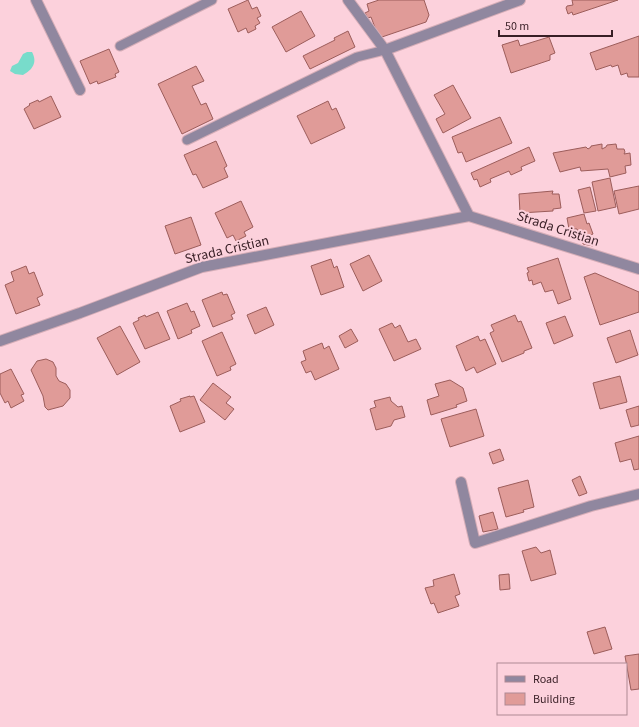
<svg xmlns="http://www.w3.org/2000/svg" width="639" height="727" font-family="'Source Sans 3',sans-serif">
<rect width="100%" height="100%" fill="#fcd1dc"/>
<path fill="#78dccb" d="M27 52H32C38 63 32 70 23 75L15 74 10 71 12 66 18 63 23 54Z"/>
<g fill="#e09b98" stroke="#9c5d5b">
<polygon points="248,0 252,9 257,7 261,16 257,18 260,23 255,26 256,29 248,33 246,28 238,32 228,9"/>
<polygon points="379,0 424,0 429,15 426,22 379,38 371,17 368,18 365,13 369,11 367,4"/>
<polygon points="572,0 618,0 573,15 572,12 568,14 566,8 567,6 573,5"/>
<polygon points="301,11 315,36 286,52 272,27"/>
<polygon points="348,31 355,47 310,69 303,56 335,40 334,38"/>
<polygon points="639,36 639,77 628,77 627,73 621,75 618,65 612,67 611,65 596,70 590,53"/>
<polygon points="549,37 555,53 550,55 550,60 511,73 502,45 518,40 520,46"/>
<polygon points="109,49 119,72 115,74 116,77 98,84 97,81 90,84 80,61"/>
<polygon points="196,66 204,81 192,86 201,105 206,103 213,119 182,134 158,84"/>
<polygon points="453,85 471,118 443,133 436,119 445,114 434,95"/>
<polygon points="51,96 61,117 34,129 24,109 30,105 29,104 38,100 39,102"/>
<polygon points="328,101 332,110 336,108 345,128 311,144 297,116"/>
<polygon points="500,117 512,143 466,162 462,152 458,153 452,137"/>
<polygon points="216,141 227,166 224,168 228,177 203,188 196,174 193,175 184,155"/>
<polygon points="602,144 602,149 606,147 607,145 616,144 617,149 624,149 625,152 624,154 630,153 631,165 625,166 626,173 610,177 608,169 581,171 580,167 560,172 553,153 586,147 588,149 591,147 591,146"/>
<polygon points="529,147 535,161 521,167 522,170 511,175 509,171 490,179 491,182 480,187 477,179 474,180 471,173"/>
<polygon points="610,178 616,207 598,211 592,182"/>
<polygon points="639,186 639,209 619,214 614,191"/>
<polygon points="590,187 596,211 584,213 578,190"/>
<polygon points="553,191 552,194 559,194 561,208 553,209 553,211 520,213 519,194"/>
<polygon points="241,201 253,227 244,232 246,236 236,241 233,235 227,238 215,213"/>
<polygon points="584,214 587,224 589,223 593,234 586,237 595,238 593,246 583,244 577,229 569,229 567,218"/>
<polygon points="191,217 201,245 175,254 165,226"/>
<polygon points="369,255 382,281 363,291 350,264"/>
<polygon points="558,258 571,299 558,304 553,290 545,292 541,282 533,285 532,280 529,281 527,273 529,272 527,268"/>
<polygon points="331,259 334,268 337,266 344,287 321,295 311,266"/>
<polygon points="26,266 29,274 34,272 43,295 37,298 40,305 16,314 5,285 14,281 11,272"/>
<polygon points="595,273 639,292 639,312 600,325 584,277"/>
<polygon points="222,292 223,295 227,294 235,313 231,315 233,319 213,327 202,300"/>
<polygon points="187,303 191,312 194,311 200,326 191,330 192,333 178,339 167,311"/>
<polygon points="266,307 274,325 255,334 247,315"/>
<polygon points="158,312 170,339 145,349 133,323 139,320 138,318 145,315 146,317"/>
<polygon points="515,315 518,322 521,321 532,348 524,351 524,353 502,362 490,333 494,331 491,325"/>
<polygon points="565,316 573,336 554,344 546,323"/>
<polygon points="392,323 395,328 400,325 408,342 416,339 421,349 394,361 379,329"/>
<polygon points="120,326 140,362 117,375 97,338"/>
<polygon points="351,329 358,341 345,348 339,336"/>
<polygon points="630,330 638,355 616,363 607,338"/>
<polygon points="222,332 236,364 230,367 231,370 217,376 202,341"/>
<polygon points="478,336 480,341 485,339 496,364 477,373 474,367 466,371 456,346"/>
<polygon points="322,343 324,349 329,346 339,369 315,380 311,371 306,373 301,362 306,360 303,351"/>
<polygon points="46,359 53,362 56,368 56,376 59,381 66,384 70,390 70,398 63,406 48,410 45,407 43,396 31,370 37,361"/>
<polygon points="11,369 24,394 21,395 24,401 11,408 8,401 5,403 0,393 0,374"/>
<polygon points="620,376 627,402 600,409 593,383"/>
<polygon points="450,380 463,388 467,401 456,405 457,407 431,415 427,400 439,396 435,384"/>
<polygon points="213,383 231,397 226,403 234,409 225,420 200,400"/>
<polygon points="190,396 190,397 194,396 205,422 180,432 170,406 181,401 180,399"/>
<polygon points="390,397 391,401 398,407 402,406 405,417 394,420 391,426 376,430 370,409 376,407 374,401"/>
<polygon points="639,406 639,425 631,427 626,410"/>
<polygon points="476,409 484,436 450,447 441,419"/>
<polygon points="639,436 639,469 634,470 631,459 620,462 615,443"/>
<polygon points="500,449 504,460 493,464 489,453"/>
<polygon points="580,476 587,493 579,496 572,480"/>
<polygon points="528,480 534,507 523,510 524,512 506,517 498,488"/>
<polygon points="493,512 498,529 483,532 479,516"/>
<polygon points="536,547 541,553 550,550 556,574 531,581 522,551"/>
<polygon points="454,574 460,594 455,596 459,606 438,613 434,603 431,604 425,588 434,586 433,580"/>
<polygon points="509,574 510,589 500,590 499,575"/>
<polygon points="605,627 612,649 594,654 587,632"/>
<polygon points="639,654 639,689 631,690 625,656"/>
</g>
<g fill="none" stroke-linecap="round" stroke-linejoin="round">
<g stroke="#d5adb7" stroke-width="11">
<g id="service">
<polyline points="120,46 212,0"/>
<polyline points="187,140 357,57 385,50"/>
</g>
</g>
<g stroke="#d5adb7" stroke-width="12">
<g id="minor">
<polyline points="36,0 80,90"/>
<polyline points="348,0 385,50 469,216"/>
<polyline points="385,50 520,0"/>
<polyline points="0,341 80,313 202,267 469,216 639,269"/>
<polyline points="461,482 475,543 591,506 639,494"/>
</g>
</g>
<use href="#service" stroke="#90879f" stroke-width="9"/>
<use href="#minor" stroke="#90879f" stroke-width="10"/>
</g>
<g text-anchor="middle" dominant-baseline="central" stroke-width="4" stroke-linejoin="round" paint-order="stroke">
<g font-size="14" fill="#381e25" stroke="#fcd1dc">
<text transform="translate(558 229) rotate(18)">Strada Cristian</text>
<text transform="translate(227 250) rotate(-13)">Strada Cristian</text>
</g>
</g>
<rect x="497" y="663" width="130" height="52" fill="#fcd1dc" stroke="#ae8993"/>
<rect x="505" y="676" width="20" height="6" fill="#90879f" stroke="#ae8993"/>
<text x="533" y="683" font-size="12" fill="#381e25">Road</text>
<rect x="505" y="693" width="20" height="12" fill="#e09b98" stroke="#ae8993"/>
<text x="533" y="703" font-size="12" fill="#381e25">Building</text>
<path d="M499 30v6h113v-6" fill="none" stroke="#381e25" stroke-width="2"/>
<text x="505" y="30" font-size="12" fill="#381e25" stroke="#fcd1dc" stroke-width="3" paint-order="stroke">50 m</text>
</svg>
